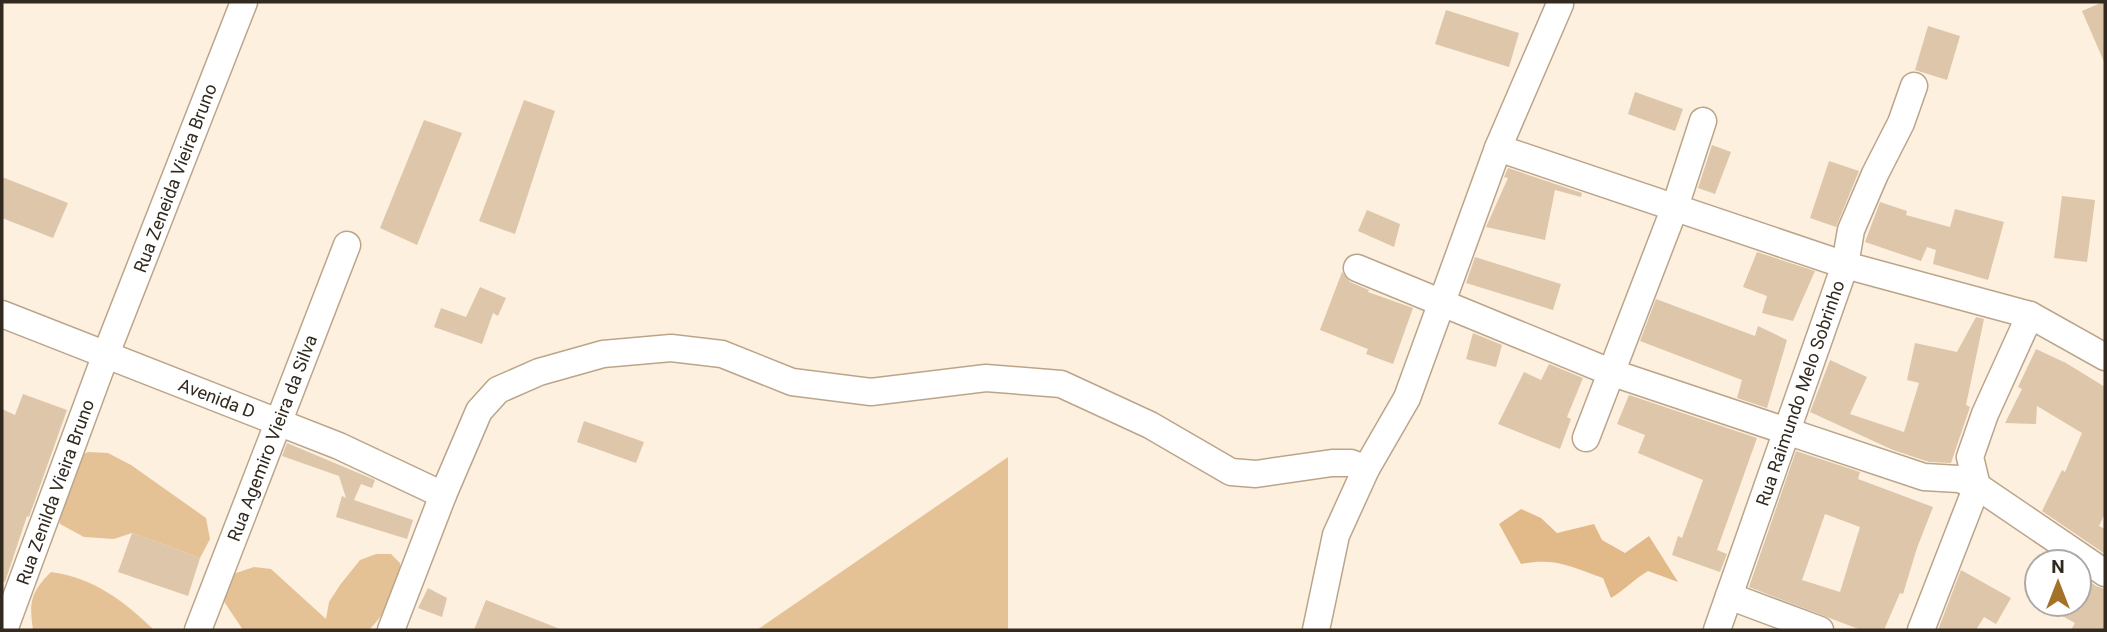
<svg xmlns="http://www.w3.org/2000/svg" width="2107" height="632" font-family="Roboto,sans-serif">
<rect width="100%" height="100%" fill="#fef0df"/>
<g fill="#e5c196">
<polygon points="88,452 108,453 131,465 206,518 210,539 200,558 132,533 114,539 84,537 60,524 55,493 66,461"/>
<polygon points="1008,457 1008,630 757,630"/>
<path d="M376 554H391L400 563C402 589 386 612 369 630H243L221 597 230 575 254 567 271 569 326 619 329 602 340 585 360 560Z"/>
<path d="M51 572C94 578 124 601 154 630H33C29 602 30 593 51 572Z"/>
</g>
<path fill="#e2ba8a" d="M1521 509 1541 518 1557 533 1594 524 1602 540 1625 553 1649 536 1678 582 1648 571C1634 579 1625 590 1611 598L1603 578C1572 567 1555 557 1521 564L1499 524Z"/>
<g fill="#ddc6aa" fill-rule="evenodd">
<polygon points="2103,2 2105,2 2105,64 2082,11"/>
<polygon points="1446,10 1519,33 1509,67 1435,44"/>
<polygon points="1928,26 1960,36 1947,80 1915,70"/>
<polygon points="1635,92 1683,109 1675,131 1628,114"/>
<polygon points="524,100 555,111 515,234 479,221"/>
<polygon points="424,120 462,133 417,245 380,228"/>
<polygon points="1712,145 1731,152 1715,194 1698,188"/>
<polygon points="1829,161 1859,171 1836,227 1810,218"/>
<polygon points="1508,168 1582,193 1581,197 1555,190 1545,240 1486,227 1508,178 1504,177"/>
<polygon points="2,177 68,203 53,238 2,218"/>
<polygon points="2062,196 2095,200 2087,262 2054,258"/>
<polygon points="1880,202 1907,211 1906,215 1950,227 1955,209 2004,222 1988,280 1933,264 1936,250 1927,247 1921,261 1865,242"/>
<polygon points="1367,210 1400,224 1394,247 1358,231"/>
<polygon points="1757,252 1815,271 1793,321 1762,313 1767,296 1743,287"/>
<polygon points="1475,257 1561,284 1553,310 1466,283"/>
<polygon points="1342,272 1350,282 1369,290 1368,292 1413,308 1393,364 1366,354 1368,349 1320,330"/>
<polygon points="480,287 506,298 498,316 493,313 482,344 434,327 441,308 466,317"/>
<polygon points="1656,299 1755,336 1758,326 1787,340 1767,408 1737,398 1742,380 1640,341"/>
<polygon points="1976,317 1984,319 1966,405 1970,407 1951,463 1929,462 1893,450 1810,412 1830,360 1867,377 1850,414 1904,432 1919,383 1907,380 1915,343 1957,352"/>
<polygon points="1473,333 1502,345 1496,367 1466,359"/>
<polygon points="2036,349 2066,363 2105,387 2105,513 2099,526 2105,529 2105,554 2042,511 2062,470 2065,472 2082,433 2037,406 2036,424 2005,423 2022,389 2018,387"/>
<polygon points="1549,364 1583,378 1567,417 1571,419 1560,449 1498,424 1524,372 1541,380"/>
<polygon points="23,394 67,410 29,517 27,516 5,582 2,581 2,409 15,415"/>
<polygon points="1629,395 1757,438 1717,550 1727,554 1720,572 1672,555 1678,536 1682,538 1703,480 1638,453 1645,435 1617,424"/>
<polygon points="584,421 644,442 636,463 577,442"/>
<polygon points="287,443 375,480 372,488 361,484 354,500 413,520 407,539 336,517 342,496 346,498 339,476 282,456"/>
<path d="M1796 451 1860 472 1858 479 1933 507 1917 548 1903 594 1900 593 1884 630H1861L1749 587ZM1825 514 1860 527 1840 592 1802 580Z"/>
<polygon points="132,533 200,558 188,596 118,572"/>
<polygon points="1961,570 2011,598 1996,624 1984,617 1976,630 1938,630"/>
<polygon points="2079,574 2096,586 2105,589 2105,630 2071,630 2075,623 2040,604 2079,604"/>
<polygon points="428,588 447,598 442,617 418,608"/>
<polygon points="486,600 560,629 560,630 474,630"/>
</g>
<g fill="none" stroke-linecap="round" stroke-linejoin="round">
<g stroke="#bba58a" stroke-width="29">
<g id="street">
<polyline points="1914,86 1901,123 1875,174 1851,230 1845,265 2030,315 1985,414 1970,457 1977,486 1921,630"/>
<polyline points="1498,148 1845,265 1717,630"/>
<polyline points="1357,268 1610,372 1924,477 1959,479 1977,486 2105,573"/>
<polyline points="2,314 339,446 443,495"/>
<polyline points="2030,315 2105,357"/>
<polyline points="1586,438 1675,207 1703,121"/>
<polyline points="1729,596 1820,630"/>
<polyline points="4,630 106,354 244,2"/>
<polyline points="198,630 347,245"/>
<polyline points="391,630 443,495 479,411 498,390 539,372 603,354 671,348 722,354 792,382 871,392 986,378 1061,384 1150,425 1231,472 1256,474 1332,463 1351,463 1366,469 1407,398 1498,148 1560,4"/>
<polyline points="1316,630 1336,535 1366,469"/>
</g>
</g>
<use href="#street" stroke="#fff" stroke-width="26"/>
</g>
<g text-anchor="middle" dominant-baseline="central" stroke-width="5" stroke-linejoin="round" paint-order="stroke">
<g font-size="18" fill="#32291f" stroke="#fff">
<text transform="translate(175 178) rotate(-69)">Rua Zeneida Vieira Bruno</text>
<text transform="translate(1800 393) rotate(-71)">Rua Raimundo Melo Sobrinho</text>
<text transform="translate(217 398) rotate(21)">Avenida D</text>
<text transform="translate(272 438) rotate(-69)">Rua Agemiro Vieira da Silva</text>
<text transform="translate(55 492) rotate(-70)">Rua Zenilda Vieira Bruno</text>
</g>
</g>
<rect width="2107" height="632" fill="none" stroke="#32291f" stroke-width="7"/>
<g transform="translate(2058 583)"><circle r="33" fill="#ffffff" stroke="#ada9a5" stroke-width="2"/>
<path d="M0-5L12 26L0 18L-12 26Z" fill="#a47129"/>
<text y="-10" font-size="19" font-weight="bold" text-anchor="middle" fill="#32291f">N</text>
</g>
</svg>
